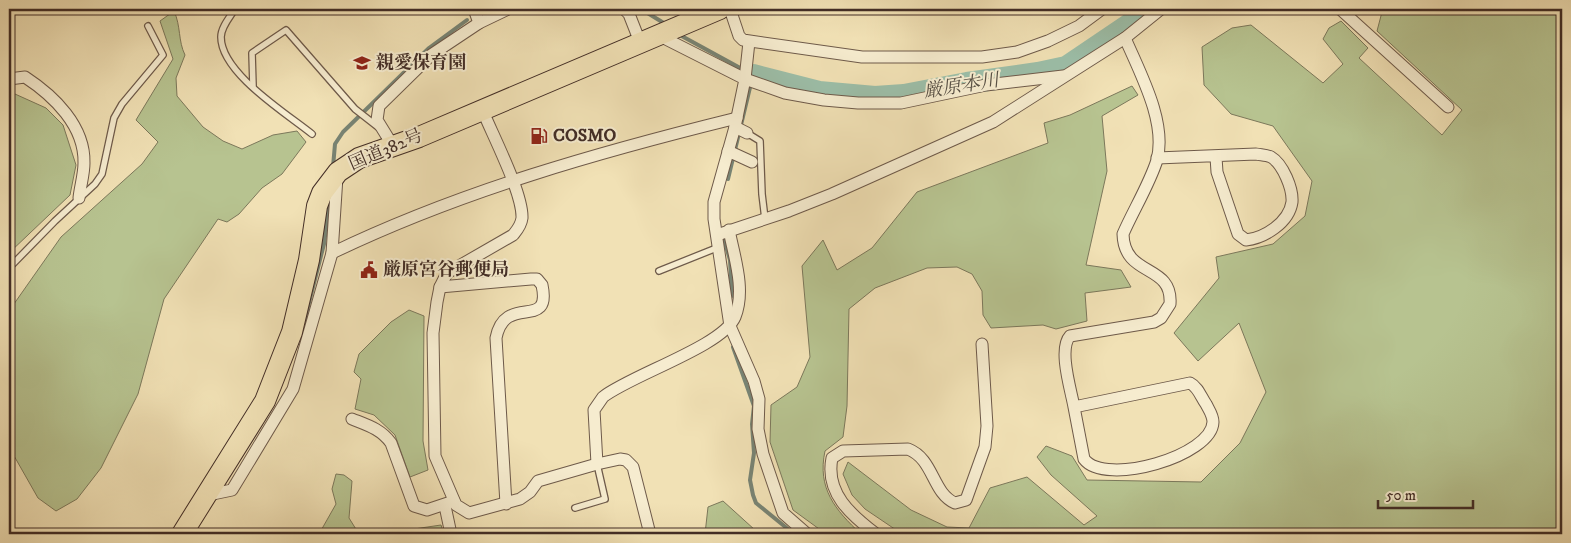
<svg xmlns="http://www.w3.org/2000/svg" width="1571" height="543" font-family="'IM FELL DW Pica','Noto Serif JP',serif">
<rect width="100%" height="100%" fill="#f1e1b5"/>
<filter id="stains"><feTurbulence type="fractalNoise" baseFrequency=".004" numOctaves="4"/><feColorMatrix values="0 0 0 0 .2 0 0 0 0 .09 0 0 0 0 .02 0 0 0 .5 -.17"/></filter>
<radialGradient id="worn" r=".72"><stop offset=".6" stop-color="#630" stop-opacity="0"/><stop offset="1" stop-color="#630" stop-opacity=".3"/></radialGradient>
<g fill="#b7c390" stroke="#7c785b">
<polygon points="1378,9 1562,9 1562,534 902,534 865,509 852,495 843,474 848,462 911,510 947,527 969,528 990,488 1027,477 1084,525 1097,516 1051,475 1037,457 1046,446 1072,456 1087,480 1201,482 1240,443 1266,392 1239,323 1198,361 1174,333 1219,278 1216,257 1273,244 1305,216 1312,181 1273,126 1231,114 1204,85 1202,47 1232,28 1251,25 1323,83 1343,64 1323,39 1329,28 1341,21 1368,48 1359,58 1442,135 1462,110 1377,31 1382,12"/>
<path d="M174 11C181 26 178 41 185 55L176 78 177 96 203 127 223 141 242 149 273 135 297 131 306 142 282 174 262 188 239 214 227 222 218 219 164 299 138 394 101 468 77 499 56 511 38 498 9 447V311L61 237 142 164 158 142 136 120 173 59 160 21Z"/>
<path d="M1132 86 1138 95 1102 116 1107 171 1086 265 1121 270 1131 287 1085 293 1087 321 1056 329 1043 325 991 328 983 315 982 291 972 274 957 267 927 268 875 288 849 309 847 406 843 437 825 451C817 488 835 510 861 534H826L793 510 770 442 771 405 797 387 810 357 802 266 823 240 837 270 872 248 917 192 1048 143 1044 123 1070 115Z"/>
<polygon points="15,94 46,108 63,125 76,165 70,195 9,253 9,96"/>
<polygon points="409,310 424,316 423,441 428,470 410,477 395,435 374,415 355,409 361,379 354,372 359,354 391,322"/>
<polygon points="336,474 344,475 352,481 349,518 359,534 319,534 336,504 332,489"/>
<polygon points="723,501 755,530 760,534 705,534 708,507"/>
<polygon points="441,525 444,534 410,534 414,529"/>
</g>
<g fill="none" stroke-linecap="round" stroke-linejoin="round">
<g stroke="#788474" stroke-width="4">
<polyline points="641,9 667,25"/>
<polyline points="486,12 494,9"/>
<polyline points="678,34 753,75 728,179"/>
<polyline points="333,167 335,144 343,132 429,48 467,20"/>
<polyline points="724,239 730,260 732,296"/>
<polyline points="304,322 324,244 330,196"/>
<polyline points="733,347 754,406 752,424 754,453 750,480 753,495 756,503 794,534"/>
</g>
<polyline stroke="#9cbea8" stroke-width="22" points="753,75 819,92 875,97 904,95 967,83 1038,73 1066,67 1152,9"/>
<g stroke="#6e5a4a" stroke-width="8">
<g id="service">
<path d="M235 9C230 17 221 27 221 37 221 73 286 113 312 134"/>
<polyline points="253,86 252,53 286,30 355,109 378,127"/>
<polyline points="747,133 760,141 762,194 765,219"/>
<polyline points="9,268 55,221 95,184 102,174 114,118 122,104 163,55 148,26"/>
<polyline points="659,271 719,247"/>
<polyline points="575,508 605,499 597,464"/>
</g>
</g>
<g stroke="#6e5a4a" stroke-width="13">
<g id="minor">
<polyline points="474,9 479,23"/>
<polyline points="624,9 629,14 640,42"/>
<polyline points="730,9 739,36 743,40 862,57 982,57 1017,52 1048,41 1079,26 1102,9"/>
<polyline points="1340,9 1448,107"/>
<polyline points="658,35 745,79 735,127 714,202 714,219 730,326 754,381 759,399 758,429 763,454 783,513 807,534"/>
<polyline points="749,42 745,79 785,93 824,100 858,103 901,103 986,85 1063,76"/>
<path d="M9 79 25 77C54 96 85 126 84 163 84 175 80 187 79 198"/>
<path d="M482 109C492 134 523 193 522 218 521 226 517 230 513 235L447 273 440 287 437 302 433 333 435 456 456 505 469 513 520 499 530 492 538 481 597 464 620 459 626 460 633 467 650 534"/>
<polyline points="735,127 747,133"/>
<polyline points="393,146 377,120 379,106 431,55 479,23 508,9"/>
<polyline points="728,151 752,162"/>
<path d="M1157 158 1256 154C1261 155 1267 155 1271 157 1283 164 1293 189 1292 202 1289 223 1264 238 1246 240L1238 234 1217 172 1216 157"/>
<polyline points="717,235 789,211 832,194 993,122 1125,38 1161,9"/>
<path d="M332 253C461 191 599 152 737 118"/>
<path d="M440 287 531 279H537L542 285C552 332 505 292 496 338L506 504"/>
<path d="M1074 407 1084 459C1105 487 1212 456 1213 422 1213 415 1209 410 1206 404 1201 397 1198 387 1190 383L1074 407C1071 390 1058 349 1070 336L1154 322 1161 318 1170 304C1173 263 1124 278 1123 234 1133 211 1150 183 1157 160 1167 122 1140 73 1125 38"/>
<path d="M352 419C367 425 381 429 391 443L414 506 427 510 454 501"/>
<path d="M597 464 594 410 603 397C631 375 723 346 735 317 746 290 734 256 729 230"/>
<polyline points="208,495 232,490 293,389 332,253 337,177"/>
<polyline points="445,506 451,534"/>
<path d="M876 534C851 515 825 493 832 458L843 451 908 449C934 459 932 493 955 503L966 500 985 447 987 426 982 344"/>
</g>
</g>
<g stroke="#422d26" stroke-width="22">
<polyline id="trunk" points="182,534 265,401 292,332 309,260 317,206 322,193 338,172 359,158 419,137 720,9"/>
</g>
<use href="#service" stroke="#f6eccf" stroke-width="5.5"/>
<use href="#minor" stroke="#f6eccf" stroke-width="11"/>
<use href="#trunk" stroke="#f1e1b5" stroke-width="20"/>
</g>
<defs>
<g id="school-bare" transform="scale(1.35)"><path d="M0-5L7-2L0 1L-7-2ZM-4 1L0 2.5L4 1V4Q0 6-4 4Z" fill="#8f2418" stroke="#f6eccf" stroke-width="2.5" paint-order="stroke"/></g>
<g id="fuel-bare" transform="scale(1.35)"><path d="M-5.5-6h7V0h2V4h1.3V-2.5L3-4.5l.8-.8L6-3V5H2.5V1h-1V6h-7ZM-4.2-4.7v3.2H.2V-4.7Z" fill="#8f2418" stroke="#f6eccf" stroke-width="2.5" paint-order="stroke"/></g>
<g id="civic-bare" transform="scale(1.35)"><path d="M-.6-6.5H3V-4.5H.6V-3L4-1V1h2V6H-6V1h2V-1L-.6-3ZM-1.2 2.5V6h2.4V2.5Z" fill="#8f2418" stroke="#f6eccf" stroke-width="2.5" paint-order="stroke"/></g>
</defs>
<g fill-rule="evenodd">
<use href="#school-bare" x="362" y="63"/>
<use href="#fuel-bare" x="539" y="136"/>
<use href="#civic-bare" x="369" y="270"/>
</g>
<g text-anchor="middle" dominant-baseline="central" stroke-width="4" stroke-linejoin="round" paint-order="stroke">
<g font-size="18" font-weight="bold" fill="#422d26" stroke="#f6eccf" text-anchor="start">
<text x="376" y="63">親愛保育園</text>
<text x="553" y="136">COSMO</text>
<text x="383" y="270">厳原宮谷郵便局</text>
</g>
<g font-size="18" fill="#422d26" stroke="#f6eccf">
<text transform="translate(386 150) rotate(-23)">国道382号</text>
</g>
<g font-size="19" font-style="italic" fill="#585146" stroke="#f6eccf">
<text transform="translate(961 86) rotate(-9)">厳原本川</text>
</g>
</g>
<rect width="1571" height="543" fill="none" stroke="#f1e1b5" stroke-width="30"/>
<rect x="10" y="10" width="1551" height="523" fill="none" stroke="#422d26" stroke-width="2.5"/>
<rect x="15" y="15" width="1541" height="513" fill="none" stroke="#422d26"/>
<path d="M1378 500v8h95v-8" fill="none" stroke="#422d26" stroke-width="2.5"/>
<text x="1386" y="500" font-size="15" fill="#422d26" stroke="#f6eccf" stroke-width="4" paint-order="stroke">50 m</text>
<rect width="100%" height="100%" filter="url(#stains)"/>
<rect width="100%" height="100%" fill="url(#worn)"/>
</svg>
